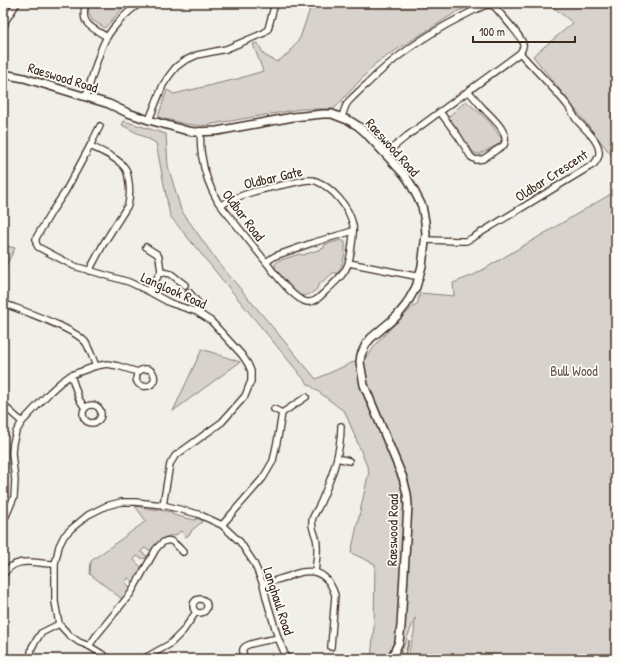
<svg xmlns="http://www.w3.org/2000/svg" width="619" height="662" font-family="'Patrick Hand',sans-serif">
<rect width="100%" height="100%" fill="#f1efea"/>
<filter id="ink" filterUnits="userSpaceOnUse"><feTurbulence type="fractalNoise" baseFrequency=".025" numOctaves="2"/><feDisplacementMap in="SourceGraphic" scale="8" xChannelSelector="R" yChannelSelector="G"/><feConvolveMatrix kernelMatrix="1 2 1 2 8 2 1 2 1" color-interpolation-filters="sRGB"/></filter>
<g filter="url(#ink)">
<g fill="#d7d2cc" stroke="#897e75">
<polygon points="91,3 127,3 105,28 92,20 88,11"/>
<polygon points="312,3 480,3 458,11 376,63 334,109 301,109 201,126 185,124 158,117 167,90 174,94 237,79 263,71 253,44 258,43 264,55 277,62 289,53 300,38"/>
<polygon points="548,3 616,3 616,161 533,56 573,23"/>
<polygon points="466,101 489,121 502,139 499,144 480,154 474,153 448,117"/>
<path d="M124 121 166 134 168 166 181 210 217 261 316 379 369 355C378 338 399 321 413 307L417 305 420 293 454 296 453 283 474 275 616 191V659H407L414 633 415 618 399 659H371L374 627 375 564 351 553 369 471 345 412 307 383 170 216 156 143 122 125Z"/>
<path d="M341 240 345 242C346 252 343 265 338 273H333L318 285 317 289C311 294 306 297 298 295L275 269V264L278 261 299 254 303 255 324 248V245Z"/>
<polygon points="3,245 15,248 3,272"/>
<polygon points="202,349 240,362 173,411"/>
<path d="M135 506 172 512 173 515 195 520 198 518 203 521 191 531V533L186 537 181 531 175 536C165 534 157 543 152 550H150L144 548 141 552 147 556 146 558C142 559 140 558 137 556L134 560 141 567 140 571 135 581 133 582 128 578 125 582 131 588 123 600 90 574 91 561 146 521Z"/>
</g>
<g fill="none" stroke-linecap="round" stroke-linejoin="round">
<polyline stroke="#80746b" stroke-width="2" points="404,659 409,641"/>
<g stroke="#3b2a1e" stroke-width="8">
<g id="minor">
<path d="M86 3C79 25 92 27 107 37"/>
<polyline points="3,42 3,30 6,20 17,3"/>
<path d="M86 97C91 80 96 63 102 47 108 31 127 11 141 3"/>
<path d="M440 112 458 136 471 157 476 160 483 159 504 145C511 132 489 115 481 106 477 101 473 96 468 91"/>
<path d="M342 117C344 111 345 105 349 101 355 95 361 89 367 84 395 56 426 35 461 17 467 14 483 5 489 5 491 5 493 6 495 7 500 14 522 36 523 44 524 47 522 50 520 53L407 136 385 154"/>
<polyline points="149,120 163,85 169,76 176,67 184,61 197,55 226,49 264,33 268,29 275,3"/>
<polyline points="100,126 90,146 65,192 52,211 36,238 36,243 38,247 74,266 129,282 148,291 170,303 197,312 211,321 242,355 248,364 251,371 251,381 245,396 222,422 175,456 170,464 163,505"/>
<path d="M200 131C201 140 200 149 202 157 204 172 210 188 218 202L266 262 275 256 312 243 353 231"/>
<path d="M221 205C245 191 275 187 301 181 307 180 311 179 316 181 333 188 349 207 353 225 354 232 351 256 348 264 345 274 335 282 327 290 321 295 316 303 307 302 294 300 274 273 266 262"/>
<path d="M425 240 461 241H466L472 238 594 164C597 160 600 156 599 151 598 139 583 128 576 119 573 114 571 110 568 106 553 87 536 71 520 53"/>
<polyline points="146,247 157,254 159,257 161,272 148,291"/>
<polyline points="349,263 420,277"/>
<path d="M89 271 104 243 128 205C130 197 130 191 129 183 128 178 128 172 125 168 118 158 101 151 90 146"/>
<polyline points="161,272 171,274 185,285"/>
<polyline points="189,292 200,305 200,314"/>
<path d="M3 303C20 310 77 329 86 343 90 350 93 359 96 366"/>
<polyline points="71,375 79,399 85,408"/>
<circle cx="92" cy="414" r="9"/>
<polyline points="3,405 22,422"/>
<polyline points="274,409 282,413"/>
<polyline points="337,458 349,461"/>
<path d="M3 519 6 516 14 497 15 480 12 453 13 443 16 432 22 422 50 392 61 382 71 375 96 366 107 364 118 366 138 372C143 368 151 367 154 375 158 391 129 390 138 372"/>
<polyline points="222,525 263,478 273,461 278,437 282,413 306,397"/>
<path d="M315 572C316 562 319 548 316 538 314 531 310 525 313 517 315 513 318 508 320 504 331 479 341 454 341 426"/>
<path d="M3 575C16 555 35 564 55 564"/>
<path d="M263 584C271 582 279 579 287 577 292 575 297 573 302 572 320 569 330 579 335 595L331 647"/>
<circle cx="200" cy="606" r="7"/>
<path d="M89 646 96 636 131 593 156 549C168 535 172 540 183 552"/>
<polyline points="30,659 32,647 41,633 59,624"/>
<polyline points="109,659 102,654 89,646 79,642 69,635 59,624 55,602 55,564 59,546 64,536 71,529 88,515 106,506 121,502 135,502 163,505 198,514 222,525 240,542 254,563 263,584 267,601 278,638 287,659"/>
<polyline points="143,659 170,644 183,631 196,612"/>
<path d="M245 659C244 656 242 652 243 649 245 643 271 640 278 638"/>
</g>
</g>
<g stroke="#3b2a1e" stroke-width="10">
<polyline id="tertiary" points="3,74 24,78 73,93 109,104 128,113 149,120 188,131 194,132 217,131 293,117 323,114 332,114 350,121 358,126 365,132 403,173 409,181 422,206 425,222 426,234 422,266 416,287 406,305 397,316 371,338 366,344 361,355 360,362 364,385 403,478 407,494 408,505 401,626 399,642 391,659"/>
</g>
<use href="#minor" stroke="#fdfcf7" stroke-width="5.5"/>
<use href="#tertiary" stroke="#fdfcf7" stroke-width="7"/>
</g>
</g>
<g text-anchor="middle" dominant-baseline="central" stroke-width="3.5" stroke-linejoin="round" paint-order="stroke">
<g font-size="14" fill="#3b2a1e" stroke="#fdfcf7">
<text transform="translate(63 77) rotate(17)">Raeswood Road</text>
<text transform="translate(393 147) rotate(48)">Raeswood Road</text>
<text transform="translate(551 175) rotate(-33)">Oldbar Crescent</text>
<text transform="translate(273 177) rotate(-13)">Oldbar Gate</text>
<text transform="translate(244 215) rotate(53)">Oldbar Road</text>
<text transform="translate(174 290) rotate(24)">Langlook Road</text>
<text transform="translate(392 530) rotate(-89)">Raeswood Road</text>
<text transform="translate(279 601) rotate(72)">Langhaul Road</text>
</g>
<g font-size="14" fill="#62544a" stroke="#fdfcf7">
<text x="574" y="370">Bull Wood</text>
</g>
</g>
<rect width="619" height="662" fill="none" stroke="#fdfcf7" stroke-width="16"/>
<rect x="8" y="8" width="603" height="646" fill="none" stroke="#3b2a1e" stroke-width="1.5" filter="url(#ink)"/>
<path d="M473 36v6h102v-6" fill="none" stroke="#3b2a1e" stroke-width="2"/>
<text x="479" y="36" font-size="12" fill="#3b2a1e" stroke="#fdfcf7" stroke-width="3" paint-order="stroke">100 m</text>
</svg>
